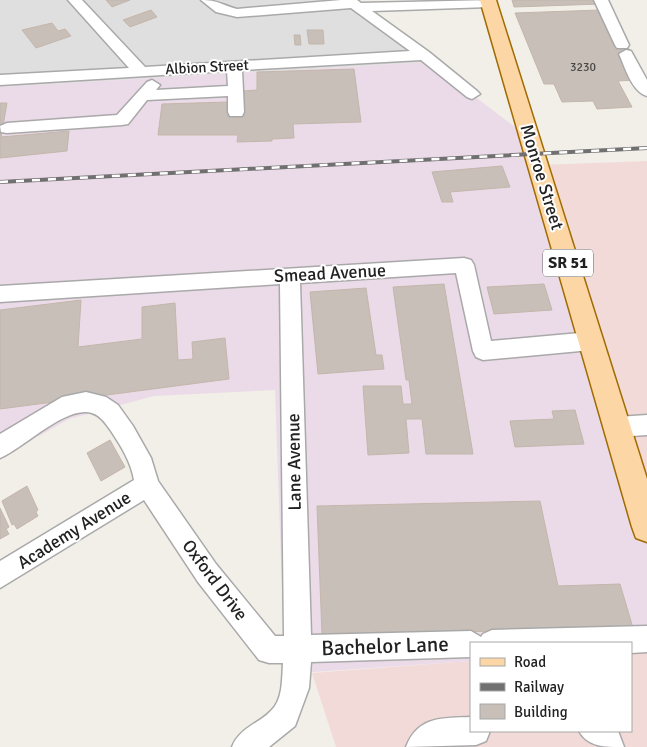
<svg xmlns="http://www.w3.org/2000/svg" width="647" height="747" font-family="Signika,sans-serif">
<rect width="100%" height="100%" fill="#f2efe9"/>
<polygon fill="#e0dfdf" points="0,0 356,0 429,62 0,87"/>
<g fill="#f2dad9">
<polygon points="647,161 647,492 539,165"/>
<polygon points="647,648 647,747 336,747 312,673 471,661 471,731 631,731 631,649"/>
</g>
<polygon fill="#ebdbe8" points="429,62 531,139 614,367 647,492 647,648 631,649 631,643 471,643 471,661 285,674 275,390 154,396 69,419 0,458 0,87"/>
<g fill="#c7bfb8" stroke="#c4b6ab">
<polygon points="106,0 130,0 112,7"/>
<polygon points="512,0 599,0 601,4 514,7"/>
<polygon points="151,10 157,17 130,27 123,20"/>
<polygon points="600,10 632,53 635,80 618,81 632,107 597,109 593,101 562,102 554,84 544,84 515,13"/>
<polygon points="52,23 58,31 65,29 71,36 36,48 22,30"/>
<polygon points="307,30 323,30 324,44 309,44"/>
<polygon points="294,35 300,35 301,45 295,45"/>
<polygon points="354,69 361,122 293,124 294,138 272,139 272,141 237,142 238,135 158,135 162,104 228,102 228,117 243,117 243,91 257,90 257,72"/>
<polygon points="0,103 7,103 1,137 69,131 67,151 0,158"/>
<polygon points="502,166 510,187 450,192 453,202 442,202 432,172"/>
<polygon points="444,284 473,454 426,454 422,419 406,419 409,453 368,455 363,386 401,386 403,404 412,404 409,380 406,380 393,287"/>
<polygon points="544,284 552,310 494,314 487,287"/>
<polygon points="366,288 376,355 382,355 384,369 318,374 310,292"/>
<polygon points="81,300 78,347 142,339 142,307 175,303 178,360 193,359 192,342 225,338 229,379 0,409 0,310"/>
<polygon points="575,410 584,444 515,447 510,421 554,419 552,411"/>
<polygon points="110,440 125,467 101,481 87,453"/>
<polygon points="27,486 38,510 36,512 38,516 17,529 14,524 12,525 2,501"/>
<polygon points="540,501 558,586 620,584 633,628 322,635 317,506"/>
<polygon points="0,508 9,527 6,529 9,534 0,539"/>
</g>
<g fill="none" stroke-linecap="round" stroke-linejoin="round">
<g stroke="#a9a9a9" stroke-width="3">
<g id="minor">
<path d="M68 0H82L145 67 410 51 351 8 237 17 216 12 201 0C218 0 222 5 237 9L341 0H357L361 3 493 0 496 3 489 7 372 11 429 52 477 91 480 94 472 99 467 97 421 60 242 70 244 112 242 116H230L228 112V96L147 100 128 124 122 125 7 133 1 132 0 126 7 123 117 115 147 82 152 80 160 85 156 90 228 86 227 71 0 85V75L129 68Z"/>
<polygon points="594,0 608,0 629,45 627,48 617,48 615,45"/>
<path d="M626 50 631 51 647 80V96C632 92 625 67 619 54Z"/>
<path d="M464 258 471 260 474 265 491 341 591 332 598 335 601 341 598 347 591 350 483 360 476 357 473 351 456 273 300 283 311 635 471 631 481 637 483 634 492 630 647 626V652L631 653V643H471V657L311 662 309 688 295 726 269 747H232C240 726 263 723 275 706 283 694 282 677 283 663H269L259 660 198 582 144 500 0 588V561L134 480C131 462 121 446 111 431 106 424 101 416 92 413 66 405 24 448 0 458V434L62 397 86 392 106 397 118 405 133 426 151 458 158 481 216 564 275 636H284L280 284 0 302V286Z"/>
<polygon points="647,415 647,435 617,437 609,434 606,427 609,420 617,417"/>
<path d="M471 717V731H490L486 741 476 745 406 747C418 716 442 718 471 717Z"/>
<path d="M579 731H618L624 747C604 747 588 747 579 731Z"/>
</g>
</g>
<g stroke="#a06b00" stroke-width="3">
<polygon id="major" points="480,0 496,0 647,479 647,542 636,538 632,527"/>
</g>
<use href="#minor" fill="#fff" fill-rule="evenodd"/>
<use href="#major" fill="#fcd6a4" fill-rule="evenodd"/>
<g stroke="#707070" stroke-width="4">
<polyline id="rail" points="0,182 647,148"/>
</g>
<use href="#rail" stroke="#fff" stroke-width="2.5" stroke-dasharray="8" stroke-linecap="butt"/>
</g>
<g text-anchor="middle" dominant-baseline="central" stroke-width="4" stroke-linejoin="round" paint-order="stroke">
<g font-size="12" fill="#4b4948">
<text x="583" y="67">3230</text>
</g>
<g font-size="15" fill="#222" stroke="#fff">
<text transform="translate(207 67) rotate(-3)">Albion Street</text>
</g>
<rect fill="#fff" stroke="#646464" stroke-width="1" x="543" y="249.5" width="50" height="27" rx="4"/>
<g font-size="16" font-weight="bold" fill="#222">
<text x="568" y="263">SR 51</text>
</g>
<g font-size="18" fill="#222" stroke="#fff">
<text transform="translate(542 177) rotate(73)">Monroe Street</text>
<text transform="translate(330 273) rotate(-3)">Smead Avenue</text>
<text transform="translate(294 462) rotate(-91)">Lane Avenue</text>
<text transform="translate(74 530) rotate(-32)">Academy Avenue</text>
<text transform="translate(215 580) rotate(53)">Oxford Drive</text>
</g>
<g font-size="21" fill="#222" stroke="#fff">
<text transform="translate(385 646) rotate(-2)">Bachelor Lane</text>
</g>
</g>
<rect x="470" y="642" width="162" height="90" fill="#ffffff" stroke="#a7a7a7"/>
<rect x="480" y="658" width="25" height="8" fill="#fcd6a4" stroke="#a7a7a7"/>
<text x="514" y="667" font-size="15" fill="#222222">Road</text>
<rect x="480" y="683" width="25" height="8" fill="#707070" stroke="#a7a7a7"/>
<text x="514" y="692" font-size="15" fill="#222222">Railway</text>
<rect x="480" y="704" width="25" height="15" fill="#c7bfb8" stroke="#a7a7a7"/>
<text x="514" y="717" font-size="15" fill="#222222">Building</text>
</svg>
